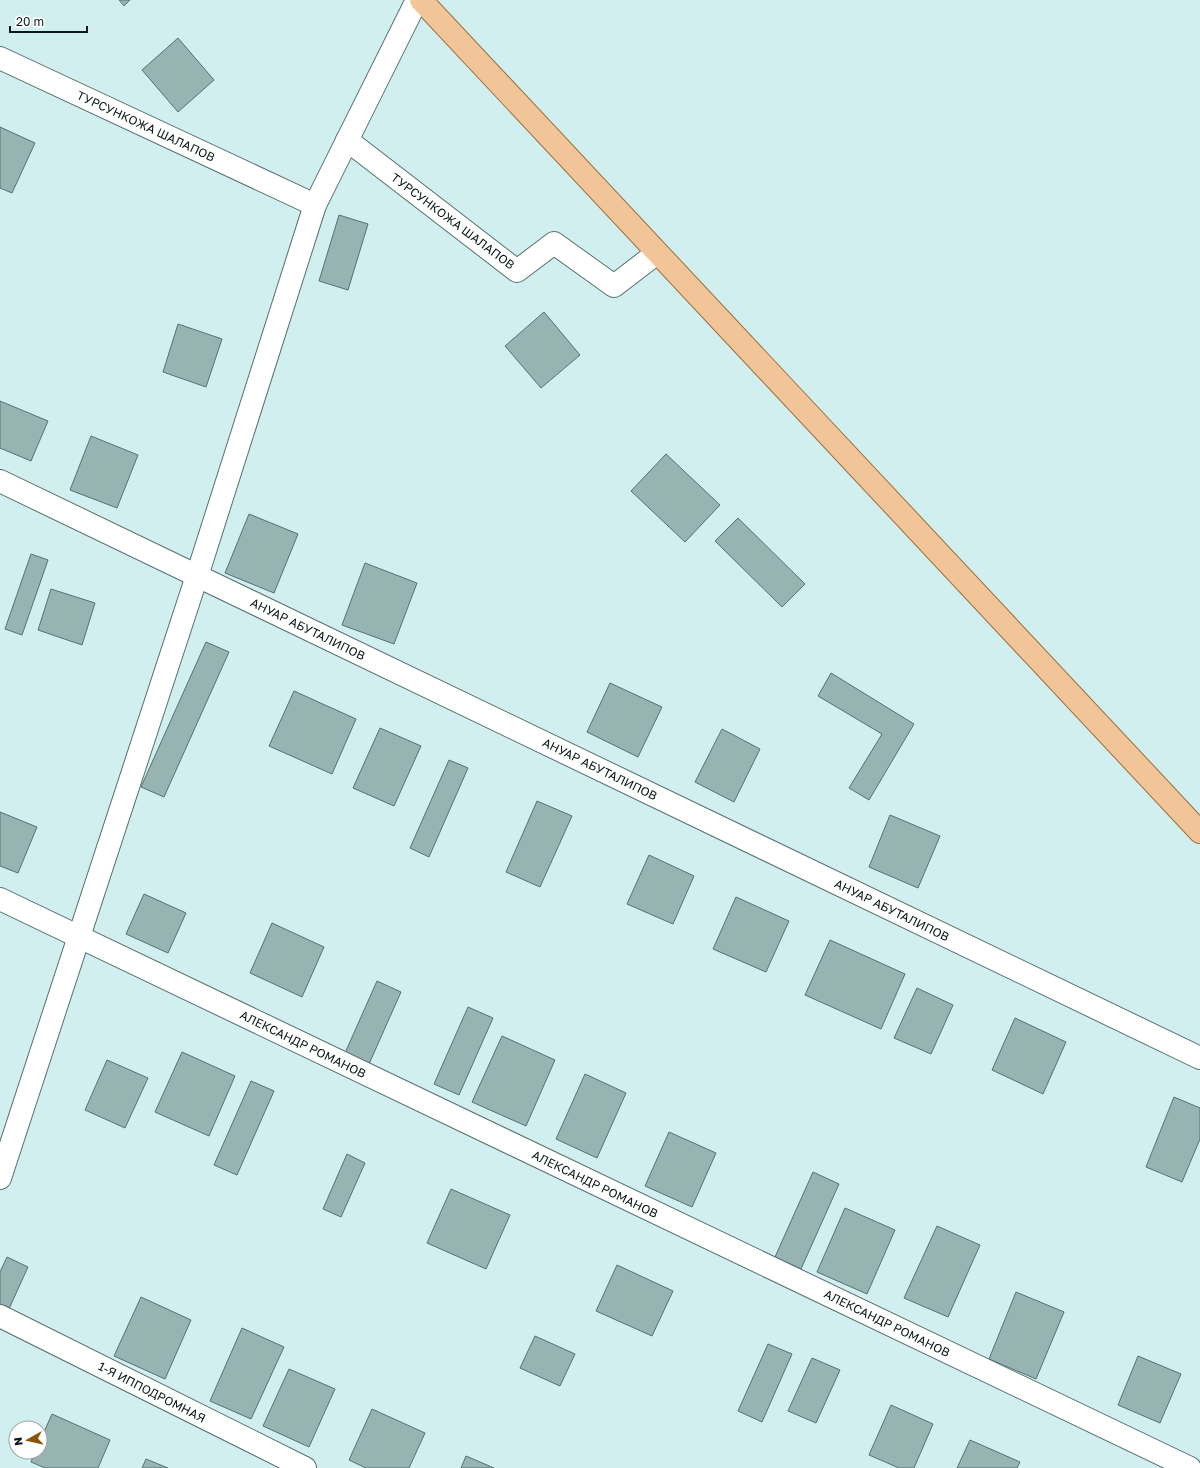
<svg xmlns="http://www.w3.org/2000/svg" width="1200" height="1468" font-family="'Golos Text',sans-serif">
<rect width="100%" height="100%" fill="#d0efee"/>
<g fill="#97b4b3" stroke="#567170">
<polygon points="119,0 130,0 124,6"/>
<polygon points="178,38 214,80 178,112 142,70"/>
<polygon points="0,127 35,143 12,193 0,188"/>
<polygon points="339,215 368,224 348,290 319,281"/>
<polygon points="544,312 580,355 541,388 505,346"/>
<polygon points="178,324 222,339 206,387 163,372"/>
<polygon points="0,401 48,421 31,461 0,448"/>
<polygon points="91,436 138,455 117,508 70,490"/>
<polygon points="666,454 720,505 685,542 631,491"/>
<polygon points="249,514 298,534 274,593 225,573"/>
<polygon points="738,518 805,584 782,607 715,541"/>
<polygon points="31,554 48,560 22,635 5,629"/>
<polygon points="365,563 417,583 394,644 342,625"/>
<polygon points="51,589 95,603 82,645 38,630"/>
<polygon points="206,642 229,652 164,797 141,787"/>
<polygon points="831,673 914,724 869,800 849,788 882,734 818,696"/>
<polygon points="610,683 662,707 638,757 587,732"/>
<polygon points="294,691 356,719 332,774 269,746"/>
<polygon points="380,728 421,746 394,806 353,788"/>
<polygon points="722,729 760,749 734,802 695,782"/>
<polygon points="449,760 468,768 429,857 410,848"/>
<polygon points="537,801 572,816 540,887 506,872"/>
<polygon points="0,812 37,827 18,873 0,866"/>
<polygon points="890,815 940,836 918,888 869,867"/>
<polygon points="649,855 694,876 673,924 627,904"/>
<polygon points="144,894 186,913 168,953 126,934"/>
<polygon points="736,897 789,921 766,972 713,949"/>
<polygon points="272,923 324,947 302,997 250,973"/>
<polygon points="830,940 905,974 881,1029 805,995"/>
<polygon points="377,981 401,992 369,1064 345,1053"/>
<polygon points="917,988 953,1005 931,1054 894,1038"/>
<polygon points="468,1007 493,1018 459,1095 434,1084"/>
<polygon points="1015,1018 1066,1042 1043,1094 992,1070"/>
<polygon points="502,1036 555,1060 526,1126 472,1102"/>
<polygon points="182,1052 235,1076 209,1136 155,1112"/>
<polygon points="107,1060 148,1078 125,1128 85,1110"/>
<polygon points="585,1074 626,1093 597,1158 556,1139"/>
<polygon points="251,1081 274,1091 237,1175 214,1165"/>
<polygon points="1174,1097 1200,1108 1200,1139 1182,1182 1146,1167"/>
<polygon points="669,1132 716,1153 692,1207 645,1186"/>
<polygon points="347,1154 365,1163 341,1217 323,1209"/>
<polygon points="813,1172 839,1184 801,1269 775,1257"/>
<polygon points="451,1189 510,1215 486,1269 427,1243"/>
<polygon points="845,1208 895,1230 867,1294 817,1272"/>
<polygon points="937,1226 980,1245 948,1317 904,1298"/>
<polygon points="7,1257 28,1267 8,1311 0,1307 0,1272"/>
<polygon points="617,1265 673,1291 652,1336 596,1311"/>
<polygon points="1016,1292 1064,1312 1036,1379 989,1359"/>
<polygon points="141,1297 191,1320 165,1379 114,1356"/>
<polygon points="242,1328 284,1347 251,1419 210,1401"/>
<polygon points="535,1336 575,1354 560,1386 520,1368"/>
<polygon points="768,1344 792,1354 762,1422 738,1411"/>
<polygon points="1138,1356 1181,1374 1160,1423 1118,1405"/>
<polygon points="812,1358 840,1370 816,1423 788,1411"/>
<polygon points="289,1369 335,1389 309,1447 263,1426"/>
<polygon points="891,1405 933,1424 914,1468 899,1468 869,1455"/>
<polygon points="372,1409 425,1433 409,1468 366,1468 349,1460"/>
<polygon points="52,1414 110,1440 98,1468 45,1468 31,1462 35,1452 40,1452 40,1441"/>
<polygon points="970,1440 1020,1462 1017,1468 957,1468"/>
<polygon points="466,1456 494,1468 461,1468"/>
<polygon points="146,1459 168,1468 142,1468"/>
</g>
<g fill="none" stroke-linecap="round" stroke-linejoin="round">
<g stroke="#55706f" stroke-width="24">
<g id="minor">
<polyline points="0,58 315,205"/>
<polyline points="347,140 517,271 554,243 614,286 657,253"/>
<polyline points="0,481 1200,1058"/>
<polyline points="0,899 1190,1468"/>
<polyline points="0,1178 197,576 315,205 417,0"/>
<polyline points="0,1316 305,1468"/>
</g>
</g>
<g stroke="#9b6f3e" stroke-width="24">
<polyline id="major" points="421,0 1200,832"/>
</g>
<use href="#minor" stroke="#fff" stroke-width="22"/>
<use href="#major" stroke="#f1c598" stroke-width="22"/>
</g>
<g text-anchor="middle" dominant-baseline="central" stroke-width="4" stroke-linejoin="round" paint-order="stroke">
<g font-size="12" fill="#0c1717" stroke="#fff">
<text transform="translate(146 126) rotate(25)">ТУРСУНКОЖА ШАЛАПОВ</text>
<text transform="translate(453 221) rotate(37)">ТУРСУНКОЖА ШАЛАПОВ</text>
<text transform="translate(308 629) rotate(26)">АНУАР АБУТАЛИПОВ</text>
<text transform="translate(600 769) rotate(26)">АНУАР АБУТАЛИПОВ</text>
<text transform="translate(892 910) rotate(26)">АНУАР АБУТАЛИПОВ</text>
<text transform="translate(303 1044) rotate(26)">АЛЕКСАНДР РОМАНОВ</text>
<text transform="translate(595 1184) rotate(26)">АЛЕКСАНДР РОМАНОВ</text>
<text transform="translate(887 1323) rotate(26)">АЛЕКСАНДР РОМАНОВ</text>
<text transform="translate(152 1392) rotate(27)">1-Я ИППОДРОМНАЯ</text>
</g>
</g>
<g transform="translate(28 1440) rotate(262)"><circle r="19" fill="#ffffff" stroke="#9ea2a2"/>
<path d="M0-3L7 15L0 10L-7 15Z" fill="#8a5107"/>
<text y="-6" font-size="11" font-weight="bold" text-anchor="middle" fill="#0c1717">N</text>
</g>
<path d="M10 26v6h77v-6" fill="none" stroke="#0c1717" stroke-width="2"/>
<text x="16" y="26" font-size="12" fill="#0c1717" stroke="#ffffff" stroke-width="3" paint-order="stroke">20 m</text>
</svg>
